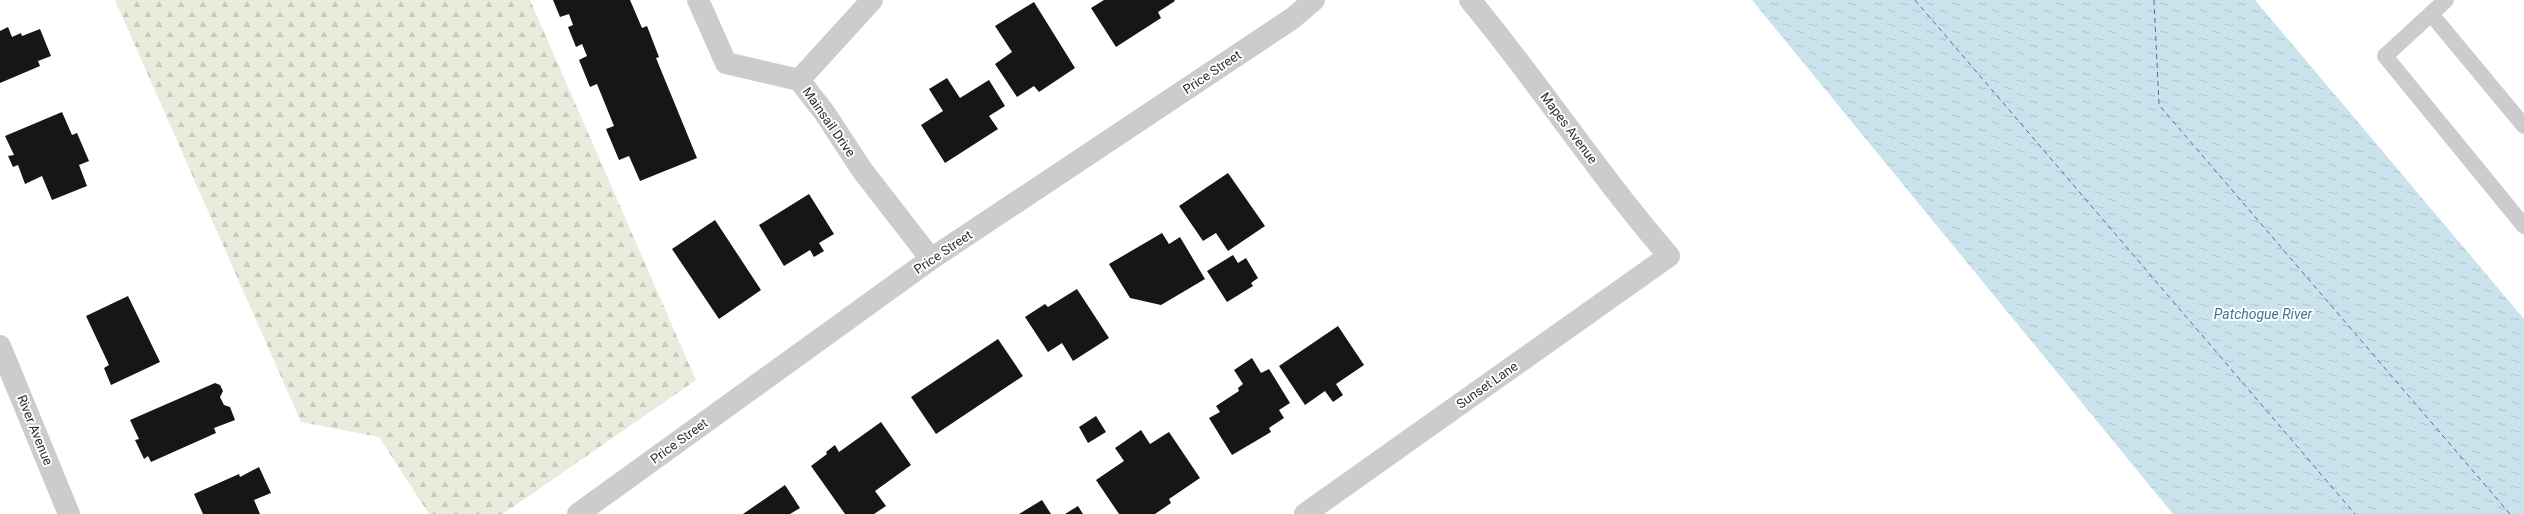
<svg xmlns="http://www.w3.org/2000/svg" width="2524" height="514" font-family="Roboto,sans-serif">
<defs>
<pattern id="forest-firs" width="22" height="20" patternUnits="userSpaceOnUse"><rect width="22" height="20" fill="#e7ecdd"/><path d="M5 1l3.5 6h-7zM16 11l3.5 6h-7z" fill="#c6cbbe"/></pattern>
<pattern id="water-ripples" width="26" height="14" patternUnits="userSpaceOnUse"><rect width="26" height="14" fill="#c9e2ec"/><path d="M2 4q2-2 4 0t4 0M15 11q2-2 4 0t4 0" fill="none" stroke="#adc2cb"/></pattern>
</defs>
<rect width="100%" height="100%" fill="#fff"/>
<polygon fill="url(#forest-firs)" points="115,0 530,0 696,380 503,514 429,514 379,437 301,422"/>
<polygon fill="url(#water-ripples)" points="1752,0 2255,0 2524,319 2524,514 2173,514"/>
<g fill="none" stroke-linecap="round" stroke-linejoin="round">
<g stroke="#3c7892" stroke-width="1" stroke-dasharray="5 4" stroke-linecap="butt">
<polyline points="1915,0 2355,514"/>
<polyline points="2154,0 2159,105 2510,514"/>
</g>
</g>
<g fill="#161616">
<polygon points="553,0 630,0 642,28 647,26 659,57 656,58 697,158 640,181 629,156 619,160 606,129 614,126 597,84 590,87 579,60 587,56 582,44 576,47 568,27 573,25 569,14 560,17"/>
<polygon points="1104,0 1174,0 1175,1 1158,12 1161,18 1116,47 1091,8"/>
<polygon points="1034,2 1075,68 1039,92 1034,86 1017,97 995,64 1012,52 995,26"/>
<polygon points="8,27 12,37 21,33 22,36 40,29 51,56 38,61 40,66 0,83 0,31"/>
<polygon points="947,78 960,98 989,80 1005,106 989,116 998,129 945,163 921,125 943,111 929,89"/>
<polygon points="62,112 72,135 77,133 89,161 79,165 87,186 52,200 42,176 25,184 18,165 13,167 8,156 14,155 5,136"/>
<polygon points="1228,173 1265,226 1228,251 1216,233 1203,241 1179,206"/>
<polygon points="809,194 834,234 819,243 824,251 814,257 810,250 784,266 759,225"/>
<polygon points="715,220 761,290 719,319 672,249"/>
<polygon points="1162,233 1169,244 1180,237 1205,279 1161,305 1130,298 1109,264"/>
<polygon points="1233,255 1238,263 1246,258 1258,278 1251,283 1253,286 1227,302 1207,271"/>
<polygon points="1077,289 1109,338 1073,361 1062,343 1048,352 1025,317 1045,304 1048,307"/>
<polygon points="128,296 160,362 111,385 104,368 109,365 86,316"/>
<polygon points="1338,326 1364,365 1336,384 1343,395 1333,402 1325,391 1305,405 1279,366"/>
<polygon points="998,339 1023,376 936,434 911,397"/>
<polygon points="1252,358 1261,373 1269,369 1290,403 1279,410 1284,418 1269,428 1271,432 1232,455 1209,418 1220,412 1216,406 1239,391 1238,388 1243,384 1234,370"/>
<polygon points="215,383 220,385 223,391 220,397 224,405 230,407 235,420 214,428 216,433 151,462 148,456 144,459 135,440 139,439 130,420"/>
<polygon points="1096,416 1106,432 1088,443 1079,427"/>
<polygon points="881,422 911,465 875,491 886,506 874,514 845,514 811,466 827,454 826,452 835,445 839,452"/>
<polygon points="1141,430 1150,444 1169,432 1200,478 1169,499 1171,503 1155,514 1119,514 1096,480 1124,461 1115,448"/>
<polygon points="259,467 271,493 254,500 260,514 203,514 194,494 239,474 240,477"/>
<polygon points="785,485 800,508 790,514 743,514"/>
<polygon points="1042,500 1051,514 1019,514"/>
<polygon points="1078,506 1083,514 1065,514"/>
</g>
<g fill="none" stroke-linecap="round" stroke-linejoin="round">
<g stroke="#ccc" stroke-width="16">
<polyline points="2446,0 2385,56 2524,226"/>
<polyline points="2431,14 2524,126"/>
</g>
<g stroke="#ccc" stroke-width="22">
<polyline points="698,0 726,63 799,80 824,112 862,170 931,259"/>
<polyline points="799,80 872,0"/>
<polyline points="0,346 69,514"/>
<polyline points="578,514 931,259 1293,18 1314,0"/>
<path d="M1305 514 1669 256C1598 174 1539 83 1470 0"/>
</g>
</g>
<g text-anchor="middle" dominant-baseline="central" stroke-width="4" stroke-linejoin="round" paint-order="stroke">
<g font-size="13" fill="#2f2f2f" stroke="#fff">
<text transform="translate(1212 72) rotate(-34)">Price Street</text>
<text transform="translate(829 122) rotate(55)">Mainsail Drive</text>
<text transform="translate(1569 128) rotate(53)">Mapes Avenue</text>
<text transform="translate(943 252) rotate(-34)">Price Street</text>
<text transform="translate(1487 385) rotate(-35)">Sunset Lane</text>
<text transform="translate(35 430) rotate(68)">River Avenue</text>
<text transform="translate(679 441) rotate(-36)">Price Street</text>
</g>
<g font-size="14" font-style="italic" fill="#3c7892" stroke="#fff">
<text x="2263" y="314">Patchogue River</text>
</g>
</g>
</svg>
